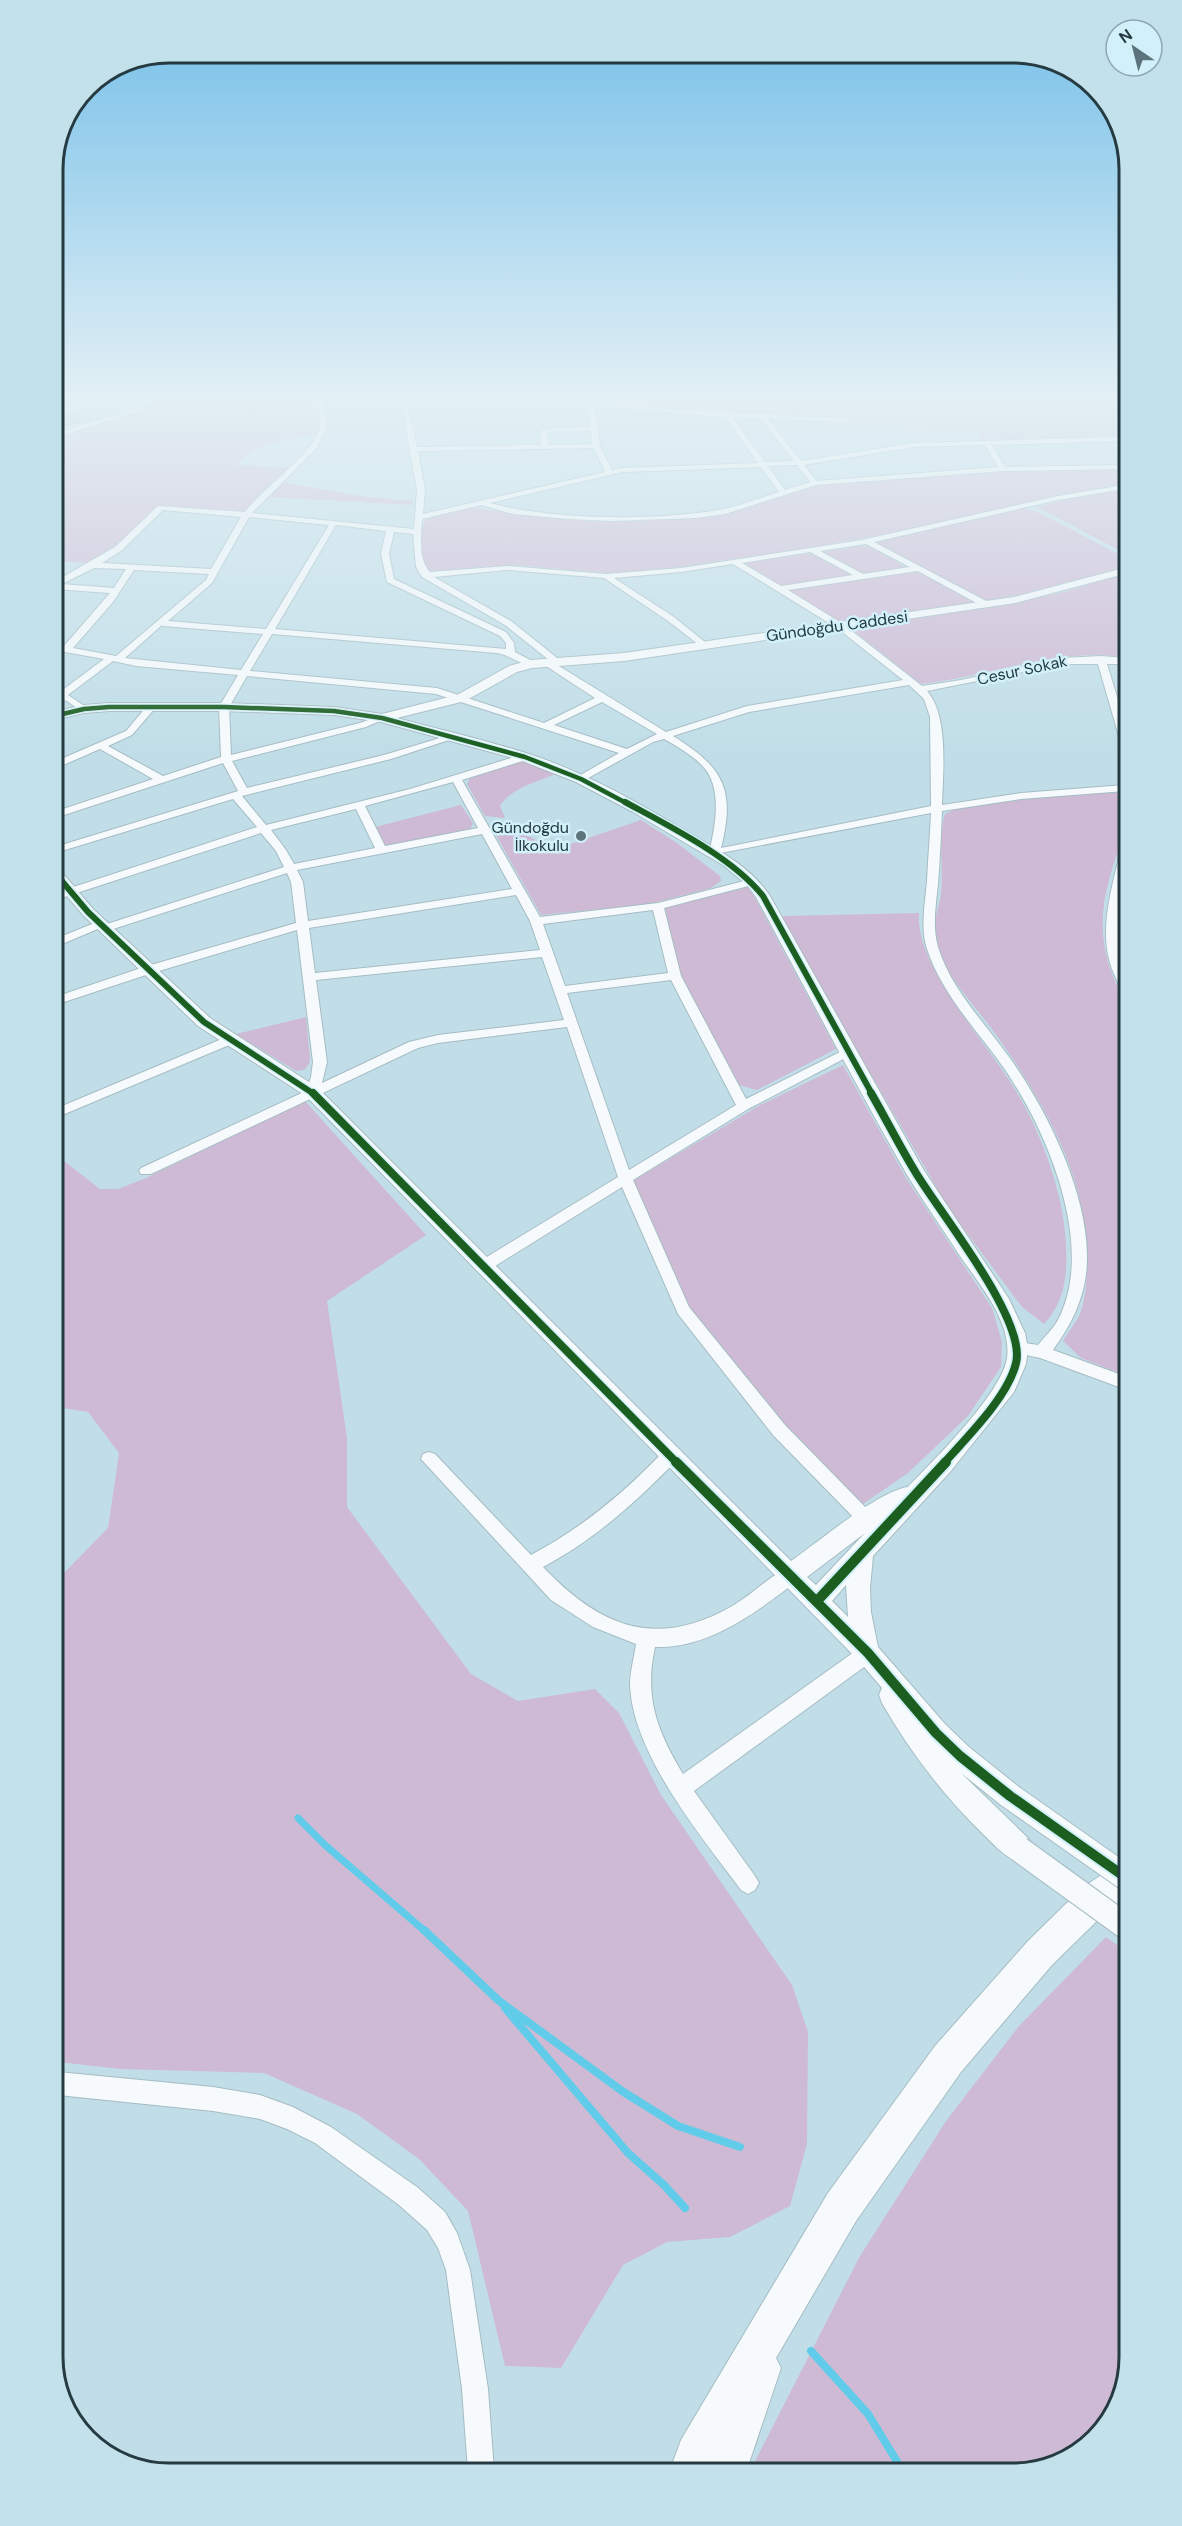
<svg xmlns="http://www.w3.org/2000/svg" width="1182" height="2526" font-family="'DM Sans',sans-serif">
<rect width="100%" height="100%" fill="#c1dee8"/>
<g fill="#cebad4">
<path d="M166 394H318L319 424 316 434C295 437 248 445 238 465L289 468 244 513 160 505 123 539 92 563 54 561 53 439C91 427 136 420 166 394Z"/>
<polygon points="528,394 1022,394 1089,399 1124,398 1124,437 980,440 976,432 910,430 884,421 870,420 735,415 600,403"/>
<path d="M1091 469H1124V485L1064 495 916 528 825 545 660 570 608 573 516 565 428 571C421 558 419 533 425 520L461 509 478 508 520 515 586 520 705 517C746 511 783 490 825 484L986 472Z"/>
<polygon points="282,482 366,497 413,501 412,505 267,497"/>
<polygon points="1124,489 1124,553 1037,507 1087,494"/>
<polygon points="1025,508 1042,514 1124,557 1124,567 1032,592 984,601 874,541"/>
<polygon points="868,545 907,568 860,574 822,552"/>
<polygon points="812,553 853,576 781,587 743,563"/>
<polygon points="912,571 920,572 975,602 840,622 788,590"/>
<path d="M1124 574 1125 657C1056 647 989 677 921 684L854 631 855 627 1009 604 1064 592Z"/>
<path d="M523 761 556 774C539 781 509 789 500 806L505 818 485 816 467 784 470 778Z"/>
<path d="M1084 792 1125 793C1125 802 1126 812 1125 821 1123 841 1114 861 1109 880 1097 922 1102 964 1126 1001L1127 1376 1081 1358 1063 1341C1068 1332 1076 1323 1080 1314 1086 1298 1087 1277 1087 1260 1088 1177 1043 1101 997 1036 977 1007 940 972 935 936 933 924 937 912 940 900 945 872 937 841 945 814L961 807Z"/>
<polygon points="461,805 473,823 470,830 390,846 384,845 375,827"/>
<path d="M641 820 677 843 720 876 721 881 711 888 649 904 541 915 492 828C516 825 534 841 556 849Z"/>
<polygon points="749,887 836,1049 757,1090 738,1085 680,974 665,908"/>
<path d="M919 913C915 966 985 1041 1013 1086 1040 1129 1064 1193 1066 1244 1067 1275 1066 1300 1044 1324L1022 1307 949 1209 824 993 782 916Z"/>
<polygon points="306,1017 310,1059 309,1064 304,1070 296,1071 236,1034"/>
<polygon points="843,1065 906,1178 992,1308 1002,1342 1001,1367 968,1416 908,1473 863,1504 802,1446 689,1308 631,1182 760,1105"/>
<polygon points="305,1101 426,1235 327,1301 347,1438 347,1507 471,1674 518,1701 595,1689 619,1713 661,1795 792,1985 808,2032 807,2144 790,2206 730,2237 667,2242 623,2265 561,2368 505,2366 468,2211 419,2159 357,2114 264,2073 120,2069 58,2062 57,1577 63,1574 108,1528 119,1453 88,1412 56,1407 55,1154 100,1189 118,1189 146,1178"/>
<polygon points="1106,1937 1128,1953 1129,2358 1106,2428 1051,2467 751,2469 860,2256 946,2121 1019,2026"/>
</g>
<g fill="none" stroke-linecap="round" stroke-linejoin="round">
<polyline stroke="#61cce9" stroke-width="7" points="298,1818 325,1845 426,1932"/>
<g stroke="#61cce9" stroke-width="8">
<polyline points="424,1930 498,2000 622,2091 678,2126 740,2147"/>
<polyline points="505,2008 628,2153 664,2185 685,2208"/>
<polyline points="811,2351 868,2414 901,2468"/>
</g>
</g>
<polygon fill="#afc7cc" stroke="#91a8ad" stroke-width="1.5" points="75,413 89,419 67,425 53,421 53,419"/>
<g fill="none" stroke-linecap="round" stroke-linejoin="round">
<g stroke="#a5bcc3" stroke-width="2">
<g id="minor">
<polygon points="108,394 116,394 101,402 53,417 53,413"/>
<polygon points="156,394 164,394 135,412 53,438 53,434 131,410"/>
<path d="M318 394H324L326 428 317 448 252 513 414 529 417 490 401 401 408 394H415L407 401 417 447 541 445V429L590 427 588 405 507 394 680 410 852 419 850 422 768 419 801 461 914 443 1124 437V441L992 445 1005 467 1124 465V469L1003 471 816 485 725 514 696 518 611 521 568 519 513 514 481 505 422 519C421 535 418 560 430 572L507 566 606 574 681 568 862 540 1058 496 1124 485V489L1058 500 874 542 988 602V606H982L918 571 788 590 843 624 922 686 961 680 1062 658 1101 656 1125 658V664H1107L1125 723V743L1120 740 1098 664H1062L927 691C949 715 943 774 942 805L1021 793 1125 785V791L1021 799 942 811C941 835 940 859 938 884 936 905 932 926 938 947 951 989 984 1022 1009 1057 1050 1114 1102 1218 1083 1290 1077 1313 1067 1330 1053 1350L1127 1377V1390L1040 1358 1013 1352 1011 1348 1013 1344 1019 1342 1038 1345C1044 1337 1053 1329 1058 1320 1096 1247 1048 1133 1006 1071 979 1032 942 995 927 949 920 927 925 904 927 881 928 858 930 836 931 813L710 855 709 853C715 828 722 792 706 770 696 757 678 747 664 739L653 742 581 782 576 779 577 777 619 753 436 694 247 676 229 707 231 755 360 723 382 715 387 718 366 727 232 761 247 788 384 755 453 734 458 737 391 759 242 796 266 825 410 789 521 755H529V759L462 780 540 917 658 903 752 879 756 880V884L664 908 681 976 746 1099 844 1050 849 1049 855 1053 748 1109 633 1180 689 1307 785 1425 872 1514 875 1519 872 1524 866 1526 860 1524 773 1435 678 1314 622 1187 487 1271H477L474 1267 477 1263 618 1177 567 1027 438 1043 418 1048 151 1174H141L139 1171 141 1168 306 1091 311 1077 313 1062 297 930 152 973 55 1005V997L144 967 296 923 291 882 287 873 110 930 106 932 100 928 55 947V939L97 922 101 920 107 924 284 867 276 851 261 833 55 900V893L257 827 233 799 55 853V847L238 791 223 763 55 818 54 812 153 779 100 749 54 769V762L126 731 148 705 156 707 132 735 108 746 163 776 221 757 219 707 238 675 136 666 113 661 68 695 89 709 81 711 67 701 54 697V691L60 692 104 659 54 650V644L64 646 110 593 54 589V582L115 547 158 506 245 512C262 489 315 452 320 427 321 417 318 404 318 394ZM594 406 725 417 758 463 623 468 612 470 600 446ZM732 417 761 419 794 461 765 462ZM591 431 592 444 548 445 547 432ZM985 445 998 467 817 481 804 465 914 447ZM594 448 605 472 423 514 425 490 418 451ZM797 465 810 482 785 490 768 466ZM761 467 779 492C759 498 738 507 718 510 655 521 551 520 490 503L623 472ZM163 510 241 517 211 569 102 563 121 551ZM249 517 329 525 266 629 168 621 212 583ZM336 525 386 531 381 554 387 582 500 636 506 643V649L275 629ZM394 532 413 534 416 567 422 577 505 625 549 660H543V664L595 698 544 723 437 688 250 671 272 634 497 653C510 655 522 666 534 666V662L515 652 514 643 506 632 394 579 389 554ZM866 544 910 567 863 574 820 551ZM810 552 853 575 781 586 742 563ZM733 564 837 628 903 680 747 706 666 732 554 663 561 661 511 621 434 577 507 570 604 578 668 621 703 648 706 647V643L674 617 614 578 681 572ZM94 568 126 569 114 588 62 584ZM134 570 209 574 206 580 116 656 73 648 113 602ZM162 625 163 626 263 634 241 670 125 658ZM909 685 924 699 930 717 931 806 721 848C736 789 723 767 673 736L749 712ZM602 702 657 734 627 749 554 725ZM453 782 478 828 385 846 365 806ZM356 809 375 848 294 864 286 850 271 830ZM482 834 512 889 308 921 303 882 297 870ZM516 895 530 921 540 950 315 973 309 928ZM653 910 668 973 565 986 543 924ZM542 957 564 1020 438 1035 409 1042 322 1083 327 1062 316 980ZM671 980 736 1105 629 1170 567 993Z"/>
<polygon points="1033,394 1124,394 1124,398 1036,396"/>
<path d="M1125 854V878L1118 924 1122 963 1126 962V990C1119 987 1118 982 1115 976 1097 938 1110 895 1119 857Z"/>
<polygon points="229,1036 235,1040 234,1043 55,1118 55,1109"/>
<path d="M670 1449 676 1451 678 1456 676 1461C636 1502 594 1540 543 1567 601 1628 657 1650 734 1605 753 1594 771 1574 791 1567L797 1569 800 1575 797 1581C757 1612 708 1649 655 1647 644 1697 657 1731 683 1774L861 1647 868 1644 875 1647 877 1653 875 1659 694 1791 755 1876 759 1883 755 1890 748 1894 741 1890C701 1836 633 1755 630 1685 630 1672 634 1658 636 1644L593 1627 551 1600 421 1459 423 1454 429 1452 435 1454 531 1555C582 1528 625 1492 664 1451Z"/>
<polygon points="58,2072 213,2087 260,2095 293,2107 331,2127 417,2187 445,2212 457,2233 470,2270 488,2389 494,2471 468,2471 462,2389 446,2270 438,2248 427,2230 399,2205 315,2143 287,2129 260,2119 213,2111 58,2095"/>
</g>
</g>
<g stroke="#a5bcc3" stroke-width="2">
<path id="tertiary" d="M1124 568V574L1015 603 624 661 532 668 517 672 465 701 397 718C441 730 485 740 529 754 584 772 635 801 684 830 716 849 749 865 770 896L923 1169 1009 1299 1025 1333 1028 1348 1026 1364 1014 1392 950 1472 873 1556 870 1588 871 1612 878 1647 945 1724 969 1747 1019 1787 1023 1796 1019 1805 1010 1809 1001 1805 961 1773 1029 1839 1032 1849 1029 1859 1019 1862C1005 1857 994 1845 983 1834 943 1795 910 1752 882 1703L879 1695 882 1688 859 1661 306 1096 198 1026 83 915 55 882V869L60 870 93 909 210 1018 318 1088 791 1561C817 1543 880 1490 908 1487 934 1460 1002 1393 1007 1358 1012 1320 977 1282 958 1253 941 1226 922 1200 906 1173 854 1082 806 989 756 897L747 885 723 865 633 812 576 782 520 760 381 722 334 715 224 711H109L84 713 54 720V712L84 705 109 703H224L334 707 382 714 457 695 509 666 531 660 624 653 1014 597ZM865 1533 816 1585 807 1577ZM846 1585 848 1617 832 1601Z"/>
</g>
<g stroke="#a5bcc3" stroke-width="2">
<polygon id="primary" points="1128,1860 1128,1897 1106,1912 1052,1965 961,2072 856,2221 776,2358 781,2368 747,2469 670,2470 681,2440 828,2193 935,2046 1028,1941 1082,1888 1116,1865"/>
</g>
<use href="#minor" fill="#f6fafc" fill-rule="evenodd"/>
<use href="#tertiary" fill="#f6fafc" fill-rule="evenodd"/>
<use href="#primary" fill="#f6fafc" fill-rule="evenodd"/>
<g stroke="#a5bcc3" stroke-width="27" stroke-linecap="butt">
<g id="tertiary-bridge">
<polyline points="1010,1796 1128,1879"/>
<polyline points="1019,1849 1128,1928"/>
</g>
</g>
<use href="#tertiary-bridge" stroke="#f6fafc" stroke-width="25"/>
<g stroke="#d1f0fa" stroke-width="7">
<polyline id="cycleway-far3" points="54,716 84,709 109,707 224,707 334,711 382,718 525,757 581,779 628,804"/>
</g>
<g stroke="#d1f0fa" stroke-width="9">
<g id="cycleway-far2">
<path d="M625 802C669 826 732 857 763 896L872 1094"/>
<polyline points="55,873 88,912 204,1022 314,1094"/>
</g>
</g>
<g stroke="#d1f0fa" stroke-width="11">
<g id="cycleway-far1">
<polyline points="313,1093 677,1463"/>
<path d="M871 1093C886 1119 900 1147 916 1173 940 1213 1027 1320 1016 1363 1008 1397 967 1437 944 1463"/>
</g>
</g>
<g stroke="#d1f0fa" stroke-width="14">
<g id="cycleway">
<polyline points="676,1462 868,1653 936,1733 960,1756 1010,1796 1128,1879"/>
<polyline points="817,1601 946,1462"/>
</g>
</g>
<use href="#cycleway-far3" stroke="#1b5e20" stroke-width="4.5"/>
<use href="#cycleway-far2" stroke="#1b5e20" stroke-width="6"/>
<use href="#cycleway-far1" stroke="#1b5e20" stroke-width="8"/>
<use href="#cycleway" stroke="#1b5e20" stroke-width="10"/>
</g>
<linearGradient id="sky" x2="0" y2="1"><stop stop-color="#72bee8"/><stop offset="0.53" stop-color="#e3f0f5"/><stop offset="1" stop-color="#e3f0f5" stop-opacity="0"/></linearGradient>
<rect width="1182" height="748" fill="url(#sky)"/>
<circle fill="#5c737b" stroke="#d1f0fa" stroke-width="2" cx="581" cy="836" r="6"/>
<g text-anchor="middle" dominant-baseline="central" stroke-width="5" stroke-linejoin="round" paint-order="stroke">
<g font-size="16" fill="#253a41" stroke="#d1f0fa">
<text transform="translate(837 626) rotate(-8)">Gündoğdu Caddesi</text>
<text transform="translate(1022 670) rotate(-12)">Cesur Sokak</text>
</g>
<g font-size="16" fill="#253a41" stroke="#d1f0fa" text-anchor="end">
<text x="569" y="827">Gündoğdu<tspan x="569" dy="18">İlkokulu</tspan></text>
</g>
</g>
<path d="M0 0H1182V2526H0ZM169 63H1013A106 106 0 0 1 1119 169V2357A106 106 0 0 1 1013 2463H169A106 106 0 0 1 63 2357V169A106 106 0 0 1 169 63Z" fill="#c3e1eb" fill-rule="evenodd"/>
<path fill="none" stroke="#253a41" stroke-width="3" d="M169 63H1013A106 106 0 0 1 1119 169V2357A106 106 0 0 1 1013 2463H169A106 106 0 0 1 63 2357V169A106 106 0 0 1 169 63Z"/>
<g transform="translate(1134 48) rotate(325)"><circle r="28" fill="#d1f0fa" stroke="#8ca7b0" stroke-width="1.5"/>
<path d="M0-4.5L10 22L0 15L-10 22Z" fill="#5c737b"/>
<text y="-9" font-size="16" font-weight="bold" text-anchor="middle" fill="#253a41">N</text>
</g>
</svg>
